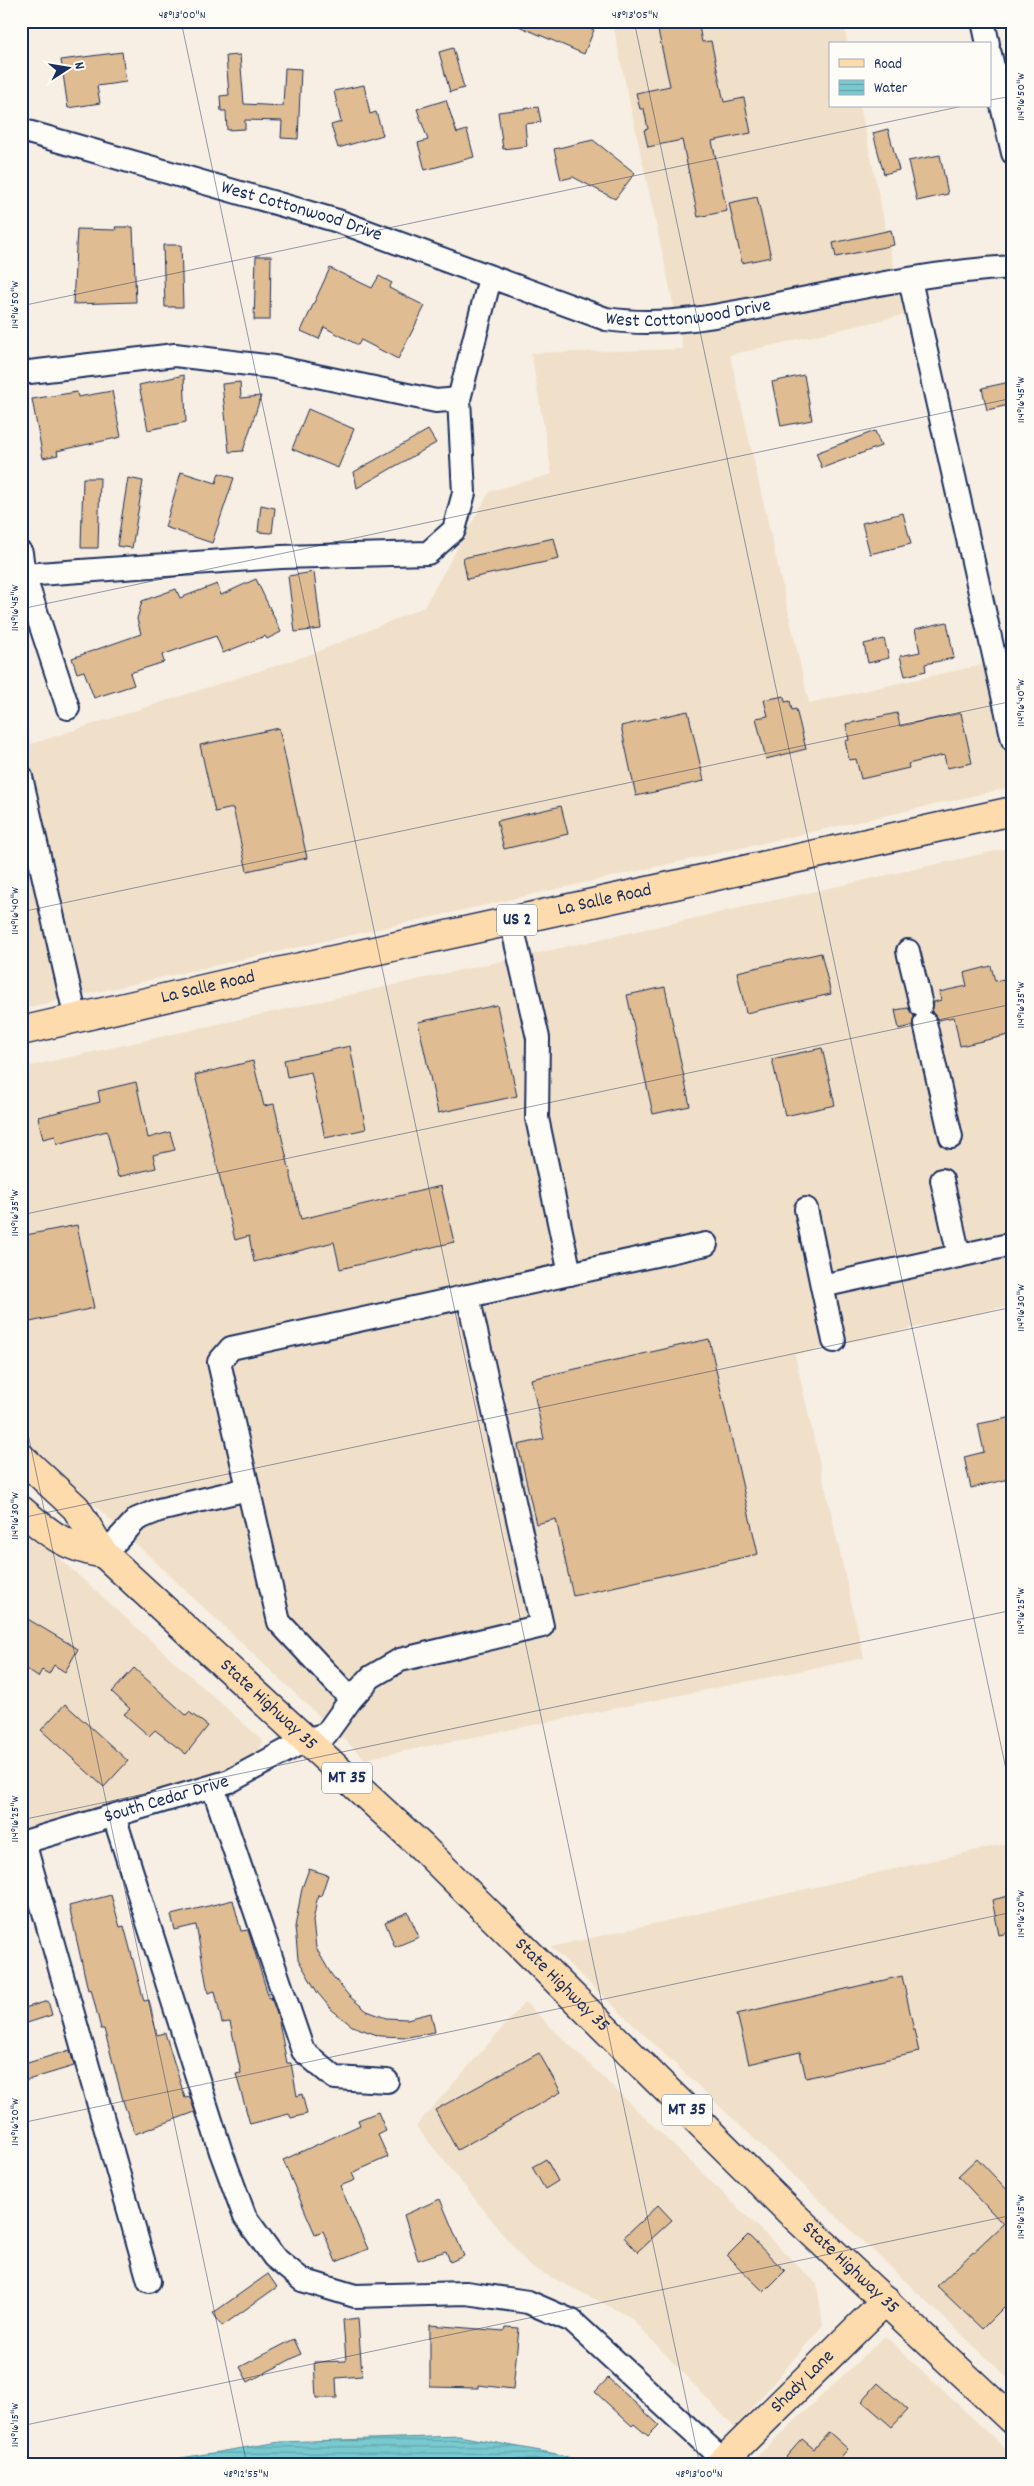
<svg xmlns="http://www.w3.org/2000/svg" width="1034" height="2486" font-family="Dekko,sans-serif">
<defs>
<pattern id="water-rules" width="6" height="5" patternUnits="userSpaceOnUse" patternTransform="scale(1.25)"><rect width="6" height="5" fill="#79cad0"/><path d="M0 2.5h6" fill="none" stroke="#62a4ac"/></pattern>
</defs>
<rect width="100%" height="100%" fill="#f7efe3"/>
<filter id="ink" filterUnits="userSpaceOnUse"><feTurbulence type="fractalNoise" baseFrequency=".02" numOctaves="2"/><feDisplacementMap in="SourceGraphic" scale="10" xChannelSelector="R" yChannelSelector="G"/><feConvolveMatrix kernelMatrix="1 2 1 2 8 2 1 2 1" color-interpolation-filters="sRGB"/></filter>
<g filter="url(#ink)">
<g fill="#f0e0ca">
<polygon points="612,21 843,21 848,44 830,44 830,106 860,106 904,315 730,355 809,703 1013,658 1013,787 21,1009 21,698 31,744 312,654 424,607 490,491 552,474 531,353 683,349"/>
<polygon points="1009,848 1013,865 1013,1305 795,1355 864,1658 365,1759 21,1436 21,1068"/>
<polygon points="21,1524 263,1741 252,1763 21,1831"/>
<polygon points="1013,1842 1013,2383 551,1947"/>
<polygon points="525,2002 817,2284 823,2325 735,2428 630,2317 529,2266 416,2126"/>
<polygon points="885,2336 1013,2456 1013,2465 748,2465"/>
</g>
<polygon fill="url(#water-rules)" stroke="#538ca2" points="459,2436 562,2455 589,2465 138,2465 280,2442"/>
<g fill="#dfbc91" stroke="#1b2f5e">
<polygon points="507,21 573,21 594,30 584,54"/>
<polygon points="656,21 698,21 702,42 711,41 724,102 744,98 751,133 712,141 727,211 698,217 682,140 648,147 644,130 648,129 644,109 640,109 636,93 670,86"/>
<polygon points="453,48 464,88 450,92 439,52"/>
<polygon points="122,52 126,82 97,86 100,103 68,108 61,60"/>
<polygon points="240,55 244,104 283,106 285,68 301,69 298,139 281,138 282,121 245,120 245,129 227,130 226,111 221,111 220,96 229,95 226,56"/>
<polygon points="364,85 370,114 376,112 383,135 338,148 331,125 341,122 334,91"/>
<polygon points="446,100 457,133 467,130 474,157 425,170 418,143 428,140 417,109"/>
<polygon points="538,107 541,122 525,124 527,146 503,149 498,112"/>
<polygon points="888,129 899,170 884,174 873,133"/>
<polygon points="593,140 635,173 615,199 573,177 561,180 554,149"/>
<polygon points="940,155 948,194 917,201 908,161"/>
<polygon points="757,197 771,257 742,263 729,203"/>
<polygon points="115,227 133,227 136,302 73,304 77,229 116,230"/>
<polygon points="891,230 894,245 836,257 833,243"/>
<polygon points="163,245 181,245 183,307 165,307"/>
<polygon points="256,256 271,256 270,320 254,320"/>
<polygon points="330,268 372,288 379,276 392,283 389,288 425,306 398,359 361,340 358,345 324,327 319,339 301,331"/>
<polygon points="184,375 186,422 148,430 139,385"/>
<polygon points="804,375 812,420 781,426 772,382"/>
<polygon points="240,382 241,398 261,396 243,451 229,452 222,384"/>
<polygon points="1010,382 1013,404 987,410 982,388"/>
<polygon points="112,391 121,437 57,451 58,455 43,458 32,399 77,392 78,397"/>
<polygon points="308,409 354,429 338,468 292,449"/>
<polygon points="428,430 436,443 357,488 354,472"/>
<polygon points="875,431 881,446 822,468 816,453"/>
<polygon points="181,472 216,483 219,473 234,478 212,543 165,527"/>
<polygon points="83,478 100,478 98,548 81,548"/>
<polygon points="128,478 143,481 132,548 117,546"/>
<polygon points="261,505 275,508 272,533 258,532"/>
<polygon points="903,513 911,544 870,554 862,523"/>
<polygon points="554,538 559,559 467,579 463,558"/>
<polygon points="314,572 321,629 295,632 288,576"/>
<polygon points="256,579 281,632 267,639 265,636 223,653 216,636 162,655 164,662 130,673 134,685 94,698 84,671 77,673 72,658 141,634 137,619 142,601 176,589 180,598 217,584 221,595"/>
<polygon points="947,622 954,658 925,664 926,671 905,676 900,656 920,652 915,629"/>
<polygon points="884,639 889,658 868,663 864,644"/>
<polygon points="784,696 785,702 790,701 792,710 796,709 806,749 766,759 756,718 768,716 764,700"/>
<polygon points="688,711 704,781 636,796 621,726"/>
<polygon points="897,713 900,726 961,713 972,763 947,768 944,755 908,764 909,768 861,779 856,759 849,760 845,741 849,740 846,724"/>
<polygon points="279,728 307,858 247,871 233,808 215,812 200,745"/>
<polygon points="561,806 568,834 504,849 497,821"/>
<polygon points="821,953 831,994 746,1013 737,972"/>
<polygon points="991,966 995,981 1013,977 1013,1034 960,1046 954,1017 938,1020 932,1012 934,1002 941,1000 939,992 967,986 964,973"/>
<polygon points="665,987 690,1106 653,1114 627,995"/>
<polygon points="497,1005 517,1096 438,1113 418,1022"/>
<polygon points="908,1008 914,1016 912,1026 899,1029 895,1010"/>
<polygon points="350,1046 366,1129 325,1138 311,1072 287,1077 284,1060"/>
<polygon points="822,1048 835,1105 785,1116 772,1059"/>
<polygon points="253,1061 264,1106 274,1104 301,1219 441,1186 454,1242 340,1269 334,1242 254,1262 249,1236 235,1240 195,1075"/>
<polygon points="136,1082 148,1138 170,1132 175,1150 153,1155 156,1168 118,1177 107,1131 57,1144 55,1136 43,1139 38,1117 100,1102 98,1091"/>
<polygon points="77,1225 94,1308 21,1324 21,1236"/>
<polygon points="709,1339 758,1554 573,1596 556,1519 536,1524 518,1445 544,1439 531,1379"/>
<polygon points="1013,1417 1013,1478 971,1488 964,1457 984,1452 978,1424"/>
<polygon points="21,1615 78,1649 65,1672 54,1665 49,1674 42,1670 38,1677 21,1666"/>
<polygon points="134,1668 186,1715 189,1712 208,1726 186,1754 155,1730 149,1736 124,1714 130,1709 112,1692"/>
<polygon points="65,1704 128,1761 104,1787 41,1730"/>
<polygon points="309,1869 328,1875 321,1896 318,1895 313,1921 316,1948 331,1974 349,1996 367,2011 386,2018 407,2019 431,2013 435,2032 408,2037 380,2036 352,2026 331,2009 317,1992 298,1959 295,1927 302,1888"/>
<polygon points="111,1895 120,1927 124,1926 144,2001 149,2000 157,2035 165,2033 185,2098 190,2097 195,2112 135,2134 124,2104 104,2029 101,2029 91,1989 88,1990 69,1906"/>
<polygon points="1013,1895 1013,1932 999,1935 992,1900"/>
<polygon points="233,1900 241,1931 248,1930 269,1998 271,1997 278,2017 287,2063 291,2063 297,2096 302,2094 307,2114 291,2118 289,2114 250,2124 236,2074 241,2073 230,2022 222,2023 215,1991 208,1993 196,1925 175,1930 171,1915"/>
<polygon points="408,1912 419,1937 395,1947 385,1922"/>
<polygon points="902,1976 919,2052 806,2078 800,2052 749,2064 737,2014"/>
<polygon points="48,2001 52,2015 21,2025 21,2009"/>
<polygon points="70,2050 74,2066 21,2082 21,2065"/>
<polygon points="539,2053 561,2092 457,2150 435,2110"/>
<polygon points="378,2112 386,2131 378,2135 388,2157 352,2173 355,2180 340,2186 368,2249 336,2262 323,2231 315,2234 283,2160 360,2125 358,2120"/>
<polygon points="977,2158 1013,2196 1013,2298 982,2329 937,2286 1003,2224 958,2176"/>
<polygon points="546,2159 558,2181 545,2189 532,2167"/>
<polygon points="440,2199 464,2256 450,2262 446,2251 418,2260 404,2215"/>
<polygon points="658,2205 672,2220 637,2252 624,2237"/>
<polygon points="748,2235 785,2271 764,2292 727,2256"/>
<polygon points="268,2274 277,2287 222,2326 213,2313"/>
<polygon points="358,2318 362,2376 336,2378 337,2398 316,2398 314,2362 346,2361 343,2320"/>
<polygon points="430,2325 504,2331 505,2327 519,2328 513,2389 478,2385 478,2388 430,2387"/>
<polygon points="294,2339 301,2354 248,2382 240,2367"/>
<polygon points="608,2378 659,2425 648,2436 634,2424 632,2426 595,2392"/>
<polygon points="878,2383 908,2410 892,2427 862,2401"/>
<polygon points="829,2432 848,2449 834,2465 794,2465 786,2457 802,2439 814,2449"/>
</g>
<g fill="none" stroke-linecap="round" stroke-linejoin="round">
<g stroke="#1b2f5e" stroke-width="26">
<g id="minor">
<polyline points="983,21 988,44"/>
<polyline points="990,54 1013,153"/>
<path id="s1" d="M21 130 338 221 606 319C672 329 736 312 802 299 871 285 942 271 1013 267"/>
<polyline points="910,280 1013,740"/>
<polyline points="21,373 175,355 274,367 436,401 459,399"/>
<polyline points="21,553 24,575 68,708"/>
<polyline points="24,575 281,557 428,553 454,530 464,493 459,399 490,278"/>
<polyline points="21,777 76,1019"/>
<polyline points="511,921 538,1038 537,1118 570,1274"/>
<polyline points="908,951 921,1005"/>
<polyline points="925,1023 951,1137"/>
<polyline points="942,1180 959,1256"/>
<polyline points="806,1209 822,1286 1013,1244"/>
<polyline points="822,1286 834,1341"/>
<polyline points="104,1554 137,1519 159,1510 248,1489"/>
<polyline points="351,1699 371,1677 400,1660 542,1626 468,1296"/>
<polyline points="213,1787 303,2051 335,2078 387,2081"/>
<polyline points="114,1816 221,2152 245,2217 274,2257 302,2280 355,2296 466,2293 528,2302 572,2321 723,2460"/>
<polyline points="24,1842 149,2281"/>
<path id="s2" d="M21 1843 230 1781 306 1740 326 1734 351 1699 279 1622 219 1362 231 1348 706 1244"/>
</g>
</g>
<g stroke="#1b2f5e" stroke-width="31">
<g id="major">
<path id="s3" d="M21 1457 76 1508 104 1554 422 1847 790 2212 1013 2421"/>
<path d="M21 1510C51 1535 65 1547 104 1554"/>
<path id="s4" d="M719 2465 886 2300"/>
</g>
</g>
<g stroke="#1b2f5e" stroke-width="31">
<g id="highway">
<path id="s5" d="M21 1031 255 977 1013 811"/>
</g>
</g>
<use href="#minor" stroke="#fdfcf7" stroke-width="22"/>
<use href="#major" stroke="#fedbac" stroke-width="28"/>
<use href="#highway" stroke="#fedbac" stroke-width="28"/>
</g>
</g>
<path fill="none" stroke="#1b2f5e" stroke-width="1" stroke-opacity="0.45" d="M181 21 700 2465M634 21 1013 1802M990 100 1013 96M21 306 963 106M21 609 1013 398M21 912 1013 701M21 1215 1013 1004M21 1401 247 2465M21 1518 1013 1307M21 1820 1013 1610M21 2123 1013 1912M21 2426 1013 2215"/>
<g text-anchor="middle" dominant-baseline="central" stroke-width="4" stroke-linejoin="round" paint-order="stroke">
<g fill="#fdfcf7" stroke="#5f6c8c" stroke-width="1">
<rect x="497" y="904.5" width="40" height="31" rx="4"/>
<rect x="322" y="1762.5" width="50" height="31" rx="4"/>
<rect x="662" y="2094.5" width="50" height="31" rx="4"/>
</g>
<g font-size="18" font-weight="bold" fill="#1b2f5e">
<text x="517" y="920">US 2</text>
<text x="347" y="1778">MT 35</text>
<text x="687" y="2110">MT 35</text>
</g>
<g font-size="19" fill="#1b2f5e" stroke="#fdfcf7">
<text stroke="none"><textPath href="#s1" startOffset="292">West Cottonwood Drive</textPath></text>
<text stroke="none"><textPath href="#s1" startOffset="698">West Cottonwood Drive</textPath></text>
<text stroke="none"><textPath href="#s5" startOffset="598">La Salle Road</textPath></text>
<text stroke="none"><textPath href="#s5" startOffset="192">La Salle Road</textPath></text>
<text stroke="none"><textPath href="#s3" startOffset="352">State Highway 35</textPath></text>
<text stroke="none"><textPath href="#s2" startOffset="152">South Cedar Drive</textPath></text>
<text stroke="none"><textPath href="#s3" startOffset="758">State Highway 35</textPath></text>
<text stroke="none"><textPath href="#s3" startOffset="1162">State Highway 35</textPath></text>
<text stroke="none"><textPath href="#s4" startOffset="118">Shady Lane</textPath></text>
</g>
</g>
<rect width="1034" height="2486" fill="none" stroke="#fdfcf7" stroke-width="55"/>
<rect x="829" y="42" width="162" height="65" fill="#fdfcf7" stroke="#a3aaba"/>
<rect x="839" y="59" width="25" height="8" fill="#fedbac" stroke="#a3aaba"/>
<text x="874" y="68" font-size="15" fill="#1b2f5e">Road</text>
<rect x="839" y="80" width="25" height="15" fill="url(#water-rules)" stroke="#a3aaba"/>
<text x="874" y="92" font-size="15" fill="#1b2f5e">Water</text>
<g transform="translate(68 68) rotate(78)" stroke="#fdfcf7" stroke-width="4" paint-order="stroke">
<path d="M0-4L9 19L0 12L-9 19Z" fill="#1b2f5e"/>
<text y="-8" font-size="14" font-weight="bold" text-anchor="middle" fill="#1b2f5e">N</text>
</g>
<rect x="28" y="28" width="978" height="2430" fill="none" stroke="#1b2f5e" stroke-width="2"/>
<g font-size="12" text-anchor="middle" fill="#1b2f5e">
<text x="182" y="18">48°13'00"N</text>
<text x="635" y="18">48°13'05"N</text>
<text transform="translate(1020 97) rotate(-90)" y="4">114°16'50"W</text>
<text transform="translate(14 305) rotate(-90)" y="4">114°16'50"W</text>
<text transform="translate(1020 400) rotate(-90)" y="4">114°16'45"W</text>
<text transform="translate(14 608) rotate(-90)" y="4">114°16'45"W</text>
<text transform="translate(1020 703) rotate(-90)" y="4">114°16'40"W</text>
<text transform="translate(14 911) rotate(-90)" y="4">114°16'40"W</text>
<text transform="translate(1020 1005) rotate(-90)" y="4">114°16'35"W</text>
<text transform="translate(14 1213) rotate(-90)" y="4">114°16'35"W</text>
<text transform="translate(1020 1308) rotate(-90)" y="4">114°16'30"W</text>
<text transform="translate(14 1516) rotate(-90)" y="4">114°16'30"W</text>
<text transform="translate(1020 1611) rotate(-90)" y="4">114°16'25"W</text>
<text transform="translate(14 1819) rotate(-90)" y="4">114°16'25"W</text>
<text transform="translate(1020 1914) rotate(-90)" y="4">114°16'20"W</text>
<text transform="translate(14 2122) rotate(-90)" y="4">114°16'20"W</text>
<text transform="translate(1020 2217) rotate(-90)" y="4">114°16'15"W</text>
<text transform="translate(14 2425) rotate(-90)" y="4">114°16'15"W</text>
<text x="246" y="2477">48°12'55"N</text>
<text x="699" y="2477">48°13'00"N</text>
</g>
</svg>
